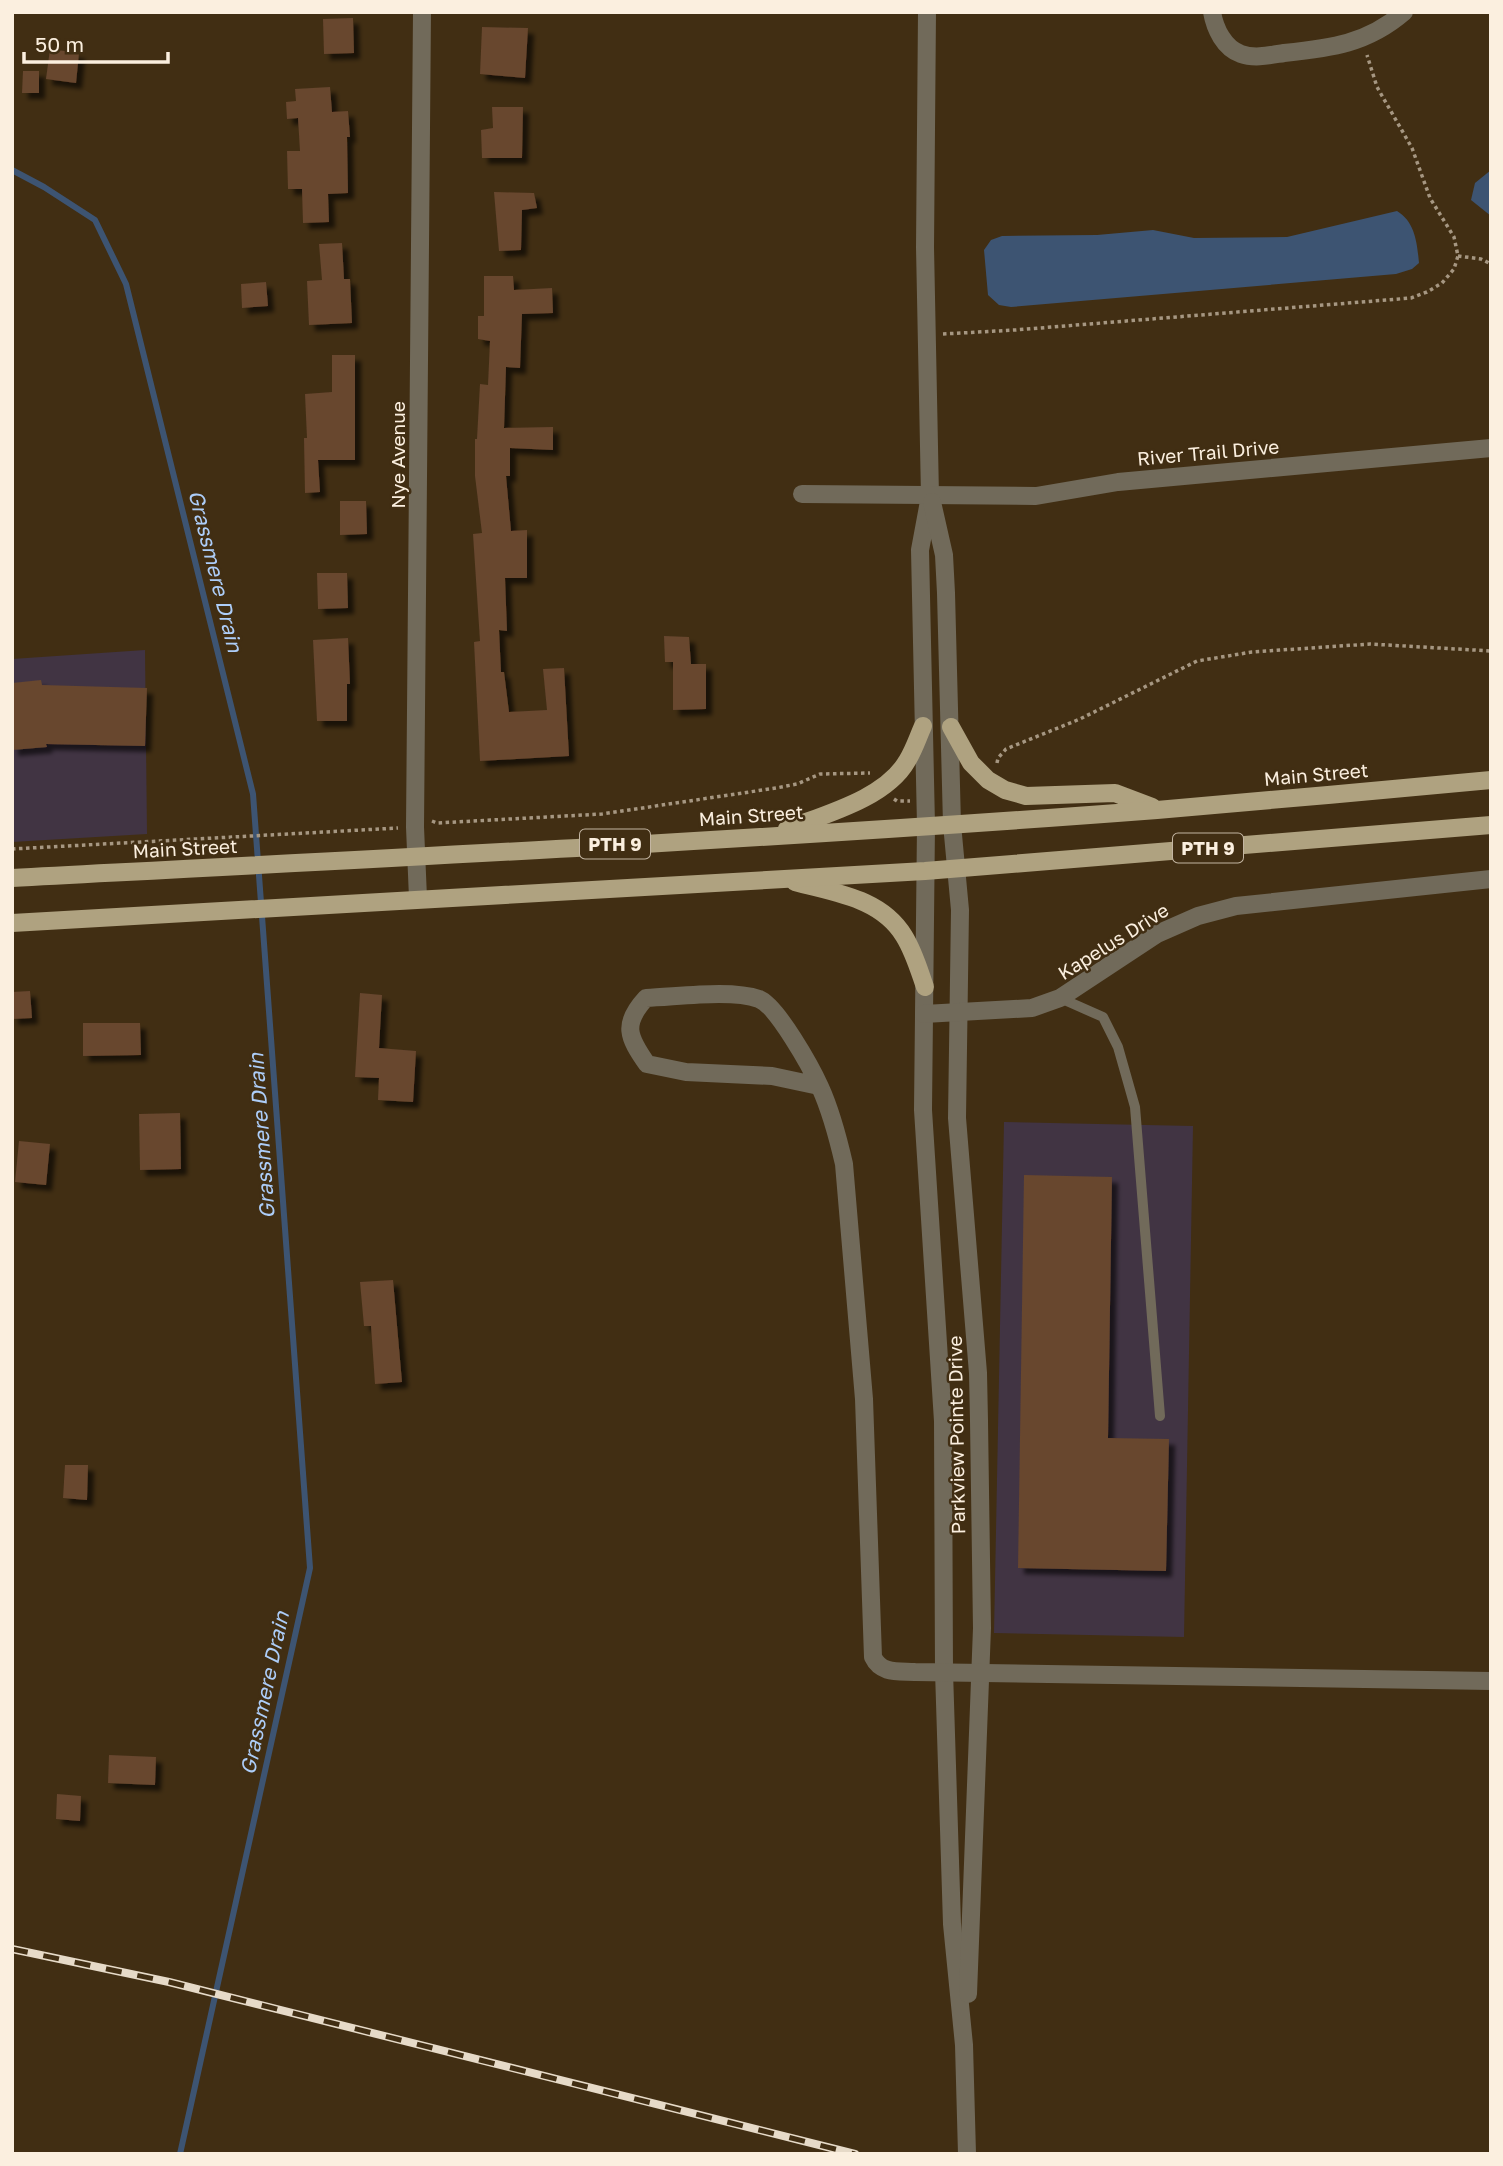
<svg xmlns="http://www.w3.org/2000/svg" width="1503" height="2166" font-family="'Golos Text',sans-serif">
<defs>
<filter id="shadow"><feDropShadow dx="6" dy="6" stdDeviation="2" flood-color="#0009"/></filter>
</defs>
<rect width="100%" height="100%" fill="#412e13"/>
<g fill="#413443">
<polygon points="145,650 147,834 12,842 12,659"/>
<polygon points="1004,1122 1193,1126 1184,1637 994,1633"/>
</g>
<g fill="#3d5472">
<polygon points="1491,170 1491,216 1471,200 1475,183"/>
<path d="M1397 211C1415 222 1417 242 1419 263L1412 269 1396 274 1011 307 999 305 988 295 984 250 991 240 1002 236 1097 235 1153 230 1194 238 1287 237Z"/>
</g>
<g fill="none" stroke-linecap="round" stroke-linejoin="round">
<polyline stroke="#3d5472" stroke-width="6" points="12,170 44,187 95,220 126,284 253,794 310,1568 180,2154"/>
</g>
<g fill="#67462f" filter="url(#shadow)">
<polygon points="353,18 354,53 324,54 323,19"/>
<polygon points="482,27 528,28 525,78 480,74"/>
<polygon points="50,49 79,53 76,83 46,79"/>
<polygon points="23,71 39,71 39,93 22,93"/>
<polygon points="330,87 332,112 348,111 350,137 347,137 348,193 328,194 329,222 303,223 302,189 288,189 287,151 300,151 298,118 287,119 286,102 296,101 295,89"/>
<polygon points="492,107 523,107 522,158 482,158 481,130 493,128"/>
<polygon points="494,192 534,193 537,208 522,210 521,250 499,251"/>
<polygon points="342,243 344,279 350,279 352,323 309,325 307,281 322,280 319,244"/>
<polygon points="484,276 513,276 514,290 552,288 553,313 522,314 520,368 506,367 504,428 553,427 553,450 510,448 510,476 506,476 511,531 527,530 527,578 505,578 507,631 499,630 501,672 504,672 509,712 547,710 543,669 564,668 569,756 480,761 474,642 480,641 473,534 482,533 475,476 475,439 477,439 480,384 488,385 490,341 478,339 478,316 484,316"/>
<polygon points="266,282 268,306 242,308 241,284"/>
<polygon points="332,355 355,355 355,460 318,460 320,492 305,493 304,438 307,438 305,394 332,392"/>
<polygon points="340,501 366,501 367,534 340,535"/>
<polygon points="317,573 347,573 348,608 318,609"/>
<polygon points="664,636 689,637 691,664 706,664 706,709 673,710 673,662 665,662"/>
<polygon points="348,638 350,684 347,684 347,721 317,721 313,640"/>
<polygon points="41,680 42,685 147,688 145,746 46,744 47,747 12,750 12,683"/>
<polygon points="30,991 32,1018 12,1019 12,992"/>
<polygon points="360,993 382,995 379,1048 416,1051 413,1102 378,1100 379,1078 355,1077"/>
<polygon points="83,1023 140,1023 141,1055 83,1056"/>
<polygon points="180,1113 181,1169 140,1170 139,1114"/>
<polygon points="19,1141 50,1144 46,1185 15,1182"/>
<polygon points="1024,1175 1112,1177 1108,1438 1169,1439 1166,1571 1018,1568"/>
<polygon points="393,1280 402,1382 375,1384 371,1326 364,1326 360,1282"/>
<polygon points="65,1465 88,1465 87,1500 63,1498"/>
<polygon points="109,1755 156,1757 155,1785 108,1783"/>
<polygon points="57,1794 81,1796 80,1821 56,1819"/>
</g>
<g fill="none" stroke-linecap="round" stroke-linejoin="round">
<g stroke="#a69782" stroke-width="3.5" stroke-dasharray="3.5 3.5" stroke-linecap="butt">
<polyline points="1458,256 1481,259 1491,264"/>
<polyline points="943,334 1015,330 1411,298 1427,292 1442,283 1454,269 1458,256 1454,237 1430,198 1412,148 1377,87 1367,55"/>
<polyline points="997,763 998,758 1006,749 1080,719 1197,661 1252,652 1370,644 1491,651"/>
<polyline points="894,799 897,801 910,801"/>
<polyline points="432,821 437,823 602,814 776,788 797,784 820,774 870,773"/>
<polyline points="12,849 398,828"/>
</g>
<polyline stroke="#716a5a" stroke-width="10" points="1060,998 1103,1017 1118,1047 1135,1107 1160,1416"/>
<g stroke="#716a5a" stroke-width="18">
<polyline points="927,12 925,247 930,496 920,550 926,825 923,1110 943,1421 944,1671 952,1924 964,2045 967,2154"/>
<path d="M1212 12C1215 29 1224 48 1241 54 1255 59 1271 55 1284 53 1331 48 1367 44 1404 12"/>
<polyline points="802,494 1036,496 1118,482 1491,448"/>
<polyline points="932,502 944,555 946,593 952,824 960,910 957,1118 978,1373 979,1421 982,1628 968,1994"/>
<polyline points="418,898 415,827 422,12"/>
<polyline points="924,1014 1032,1008 1060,998 1157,934 1198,916 1236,906 1491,879"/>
<path d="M819 1086 772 1076 686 1072 647 1064C628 1037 622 1024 646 998 677 997 731 989 759 999 777 1006 811 1067 820 1087 831 1111 838 1138 844 1164L864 1399 873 1657C881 1674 898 1671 915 1672L1491 1681"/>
</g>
<g stroke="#afa280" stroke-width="18">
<polyline points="951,727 971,763 988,780 1005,790 1026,796 1115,793 1152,807"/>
<path d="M787 829C826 814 886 798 907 761 914 750 918 737 923 726"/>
<path d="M12 878C394 858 776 839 1157 810 1268 801 1380 790 1491 780"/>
<path d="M795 882C835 893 881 898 904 936 914 952 919 970 925 987"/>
<polyline points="12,923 925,871 1491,825"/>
</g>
<g stroke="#e6dac8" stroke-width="8">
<polyline id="rail" points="12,1949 169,1982 855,2154"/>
</g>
<use href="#rail" stroke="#412e13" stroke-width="5" stroke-dasharray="16" stroke-linecap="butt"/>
</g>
<g text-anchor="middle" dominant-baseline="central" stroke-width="5" stroke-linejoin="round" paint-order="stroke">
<g fill="#412e13" stroke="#c3b5a2" stroke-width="2">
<rect x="580" y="829.5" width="70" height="29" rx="5"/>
<rect x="1173" y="833.5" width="70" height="29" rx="5"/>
</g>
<g font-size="18" font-weight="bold" fill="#fbefdf">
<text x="615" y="844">PTH 9</text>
<text x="1208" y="848">PTH 9</text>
</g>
<g font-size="19" fill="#fbefdf" stroke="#412e13">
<text transform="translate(1208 452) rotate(-5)">River Trail Drive</text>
<text transform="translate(397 455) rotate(-90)">Nye Avenue</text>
<text transform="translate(1316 774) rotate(-5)">Main Street</text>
<text transform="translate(751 815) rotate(-4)">Main Street</text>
<text transform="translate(185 848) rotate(-3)">Main Street</text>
<text transform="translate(1113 941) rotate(-32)">Kapelus Drive</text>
<text transform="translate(956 1435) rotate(-91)">Parkview Pointe Drive</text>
</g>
<g font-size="21" font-style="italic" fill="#adcdf8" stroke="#412e13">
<text transform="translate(216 571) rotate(76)">Grassmere Drain</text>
<text transform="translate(261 1136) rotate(-94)">Grassmere Drain</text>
<text transform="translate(264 1693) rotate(-78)">Grassmere Drain</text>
</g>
</g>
<rect width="1503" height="2166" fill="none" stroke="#fbefdf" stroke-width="28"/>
<path d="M24 52v10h144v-10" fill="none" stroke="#fbefdf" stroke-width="3.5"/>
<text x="35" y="52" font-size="21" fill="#fbefdf" stroke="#412e13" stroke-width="5" paint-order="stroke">50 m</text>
</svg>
